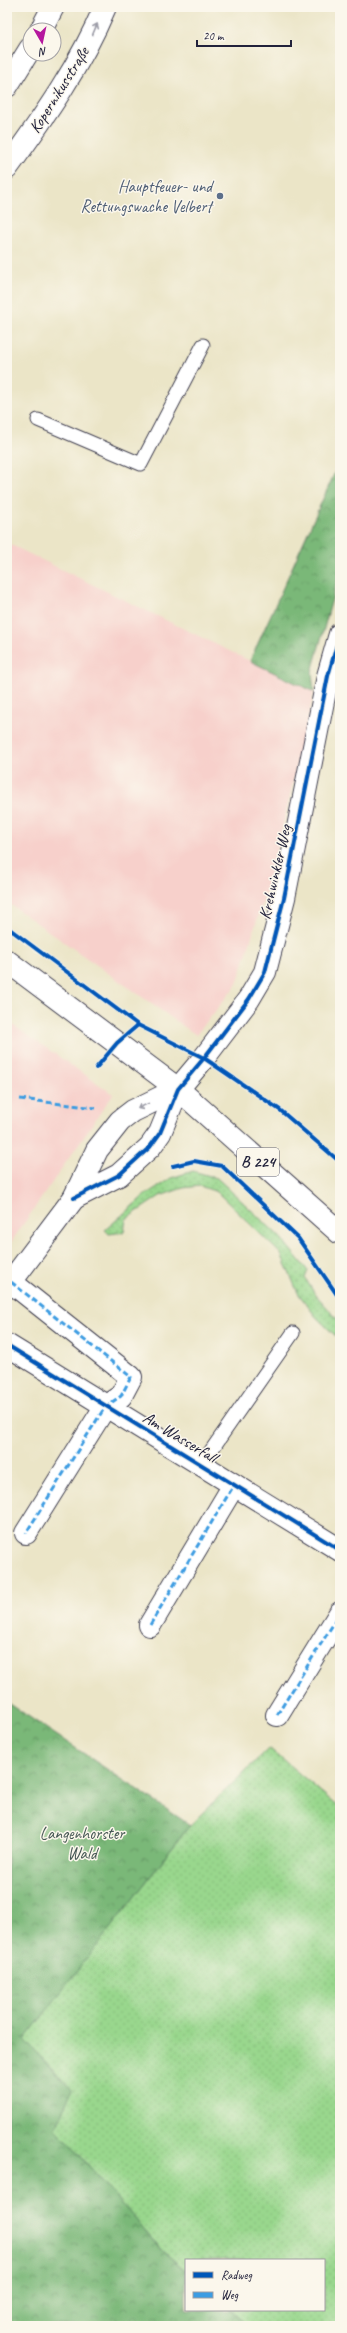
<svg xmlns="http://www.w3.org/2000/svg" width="347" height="2333" font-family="Caveat,sans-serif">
<defs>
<pattern id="grass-dots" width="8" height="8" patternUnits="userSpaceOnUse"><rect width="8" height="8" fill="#99d78d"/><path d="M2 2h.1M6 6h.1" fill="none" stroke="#84b87b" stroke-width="1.8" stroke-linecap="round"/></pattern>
<pattern id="forest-crowns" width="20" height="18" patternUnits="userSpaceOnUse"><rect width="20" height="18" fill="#7ab878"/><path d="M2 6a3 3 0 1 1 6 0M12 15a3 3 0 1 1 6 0" fill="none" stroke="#649564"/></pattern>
</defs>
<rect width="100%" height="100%" fill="#fbf7ec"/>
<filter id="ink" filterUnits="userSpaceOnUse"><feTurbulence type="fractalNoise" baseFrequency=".025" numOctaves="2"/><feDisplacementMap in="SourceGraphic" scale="8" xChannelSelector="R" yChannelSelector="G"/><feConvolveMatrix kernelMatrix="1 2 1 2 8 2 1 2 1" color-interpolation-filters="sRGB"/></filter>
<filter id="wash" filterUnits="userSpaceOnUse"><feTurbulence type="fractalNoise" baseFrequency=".012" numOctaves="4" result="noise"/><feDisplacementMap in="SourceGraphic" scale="16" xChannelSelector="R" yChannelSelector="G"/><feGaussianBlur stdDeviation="0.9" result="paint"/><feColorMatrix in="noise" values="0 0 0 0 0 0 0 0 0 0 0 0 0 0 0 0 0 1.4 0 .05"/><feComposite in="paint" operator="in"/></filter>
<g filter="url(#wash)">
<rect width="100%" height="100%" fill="#ebe5c7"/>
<g fill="#f7d0cb">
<polygon points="7,543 314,692 272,872 237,984 196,1035 7,902"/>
<polygon points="7,1021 113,1094 7,1248"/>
</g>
<g fill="url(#grass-dots)" stroke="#5e7c64">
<polygon points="193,1171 217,1178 280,1237 308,1271 305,1278 315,1294 340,1322 340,1340 316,1317 298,1293 281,1254 217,1192 200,1186 183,1188 160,1196 126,1219 124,1232 109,1234 105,1230 145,1195 171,1178"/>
<polygon points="269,1748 340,1808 340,2326 248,2326 230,2310 324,2310 324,2260 186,2260 186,2271 163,2251 56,2128 23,2040 190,1825"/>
</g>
<g fill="url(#forest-crowns)" stroke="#4e6d5a">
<polygon points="340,461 340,570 312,672 314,692 250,661"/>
<polygon points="7,1702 190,1825 24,2040 72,2089 56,2128 163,2251 186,2271 186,2310 230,2310 248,2326 7,2326"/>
</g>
</g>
<g filter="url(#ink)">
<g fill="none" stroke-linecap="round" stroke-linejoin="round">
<g stroke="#403f50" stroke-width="15">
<g id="service">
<polyline points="38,420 141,464 203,345"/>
<polyline points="201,1465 293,1333"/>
</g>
</g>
<g stroke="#403f50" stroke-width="24">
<g id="minor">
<polyline points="74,1198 119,1175 150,1147 160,1133 178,1089 204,1058 249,999 265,972 284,898 328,676 340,634"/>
<polyline points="11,1282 131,1377 121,1396 105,1407 26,1533"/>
<polyline points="7,1287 74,1198 97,1150 120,1121 133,1111 178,1089"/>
<polyline points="7,1345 340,1550"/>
<polyline points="150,1625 234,1485"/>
<polyline points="277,1715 340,1613"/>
</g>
</g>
<g stroke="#403f50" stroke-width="24">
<g id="tertiary">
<polyline points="41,30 53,7"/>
<polyline points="7,86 30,49"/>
<path d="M7 168C44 117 80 66 105 7"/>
</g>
</g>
<g stroke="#403f50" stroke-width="24">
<polyline id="primary" points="7,961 178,1089 340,1233"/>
</g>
<use href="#service" stroke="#fff" stroke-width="13"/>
<use href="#minor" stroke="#fff" stroke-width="22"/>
<use href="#tertiary" stroke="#fff" stroke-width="22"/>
<use href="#primary" stroke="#fff" stroke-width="22"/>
<g stroke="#3c9ce2" stroke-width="3" stroke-dasharray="6 3" stroke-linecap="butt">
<polyline points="20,1099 96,1108"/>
<polyline points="11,1282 131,1377 121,1396 105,1407 26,1533"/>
<polyline points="150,1625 234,1485"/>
<polyline points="277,1715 340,1613"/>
</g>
<g stroke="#fbf7ec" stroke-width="6">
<g id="cycleway">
<polyline points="7,927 138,1025 204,1058 280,1110 340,1162"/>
<polyline points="96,1068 117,1043 138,1025"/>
<polyline points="173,1166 194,1161 222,1166 298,1238 340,1299"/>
<polyline points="74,1198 119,1175 150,1147 160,1133 178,1089 204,1058 249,999 265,972 284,898 328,676 340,634"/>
<polyline points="7,1345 340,1550"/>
</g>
</g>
<use href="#cycleway" stroke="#0057b8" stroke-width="4"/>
</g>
<defs><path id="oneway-shaft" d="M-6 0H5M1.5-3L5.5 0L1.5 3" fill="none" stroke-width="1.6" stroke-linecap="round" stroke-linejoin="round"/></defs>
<g stroke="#9c9ca7">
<use href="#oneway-shaft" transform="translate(95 29) rotate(-67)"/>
<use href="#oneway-shaft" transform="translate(143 1106) rotate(154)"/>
</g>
</g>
<circle fill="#5c6f8a" stroke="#fbf7ec" stroke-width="1.5" cx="220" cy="196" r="4"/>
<g text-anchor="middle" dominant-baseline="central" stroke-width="3" stroke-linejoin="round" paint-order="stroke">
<rect fill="#fbf7ec" stroke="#636270" stroke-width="1" x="237" y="1148" width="42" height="28" rx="3"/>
<g font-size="16" font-weight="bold" fill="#22223b">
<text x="258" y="1162">B 224</text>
</g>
<g font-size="17" fill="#22223b" stroke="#fbf7ec">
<text transform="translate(59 90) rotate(-58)">Kopernikusstraße</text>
<text transform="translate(275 872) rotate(-77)">Krehwinkler Weg</text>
<text transform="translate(180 1437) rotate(31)">Am Wasserfall</text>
</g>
<g font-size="17" fill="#4e5e75" stroke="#fbf7ec" text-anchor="end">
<text x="212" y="186">Hauptfeuer- und<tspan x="212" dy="20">Rettungswache Velbert</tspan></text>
</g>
<g font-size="17" fill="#465854" stroke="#fbf7ec">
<text x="82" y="1833">Langenhorster<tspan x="82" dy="20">Wald</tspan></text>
</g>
</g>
<rect width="347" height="2333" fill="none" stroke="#fbf7ec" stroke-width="24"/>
<rect x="185" y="2259" width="140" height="52" fill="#fbf7ec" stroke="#a4a2a5"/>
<rect x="193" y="2272" width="20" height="6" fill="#0057b8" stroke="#a4a2a5"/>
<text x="221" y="2279" font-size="12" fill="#22223b">Radweg</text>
<rect x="193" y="2292" width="20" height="6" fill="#3c9ce2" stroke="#a4a2a5"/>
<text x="221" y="2299" font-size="12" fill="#22223b">Weg</text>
<g transform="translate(42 42) rotate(171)"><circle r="19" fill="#fbf7ec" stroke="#a4a2a5"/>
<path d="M0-3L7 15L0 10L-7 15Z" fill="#b5179e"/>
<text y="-6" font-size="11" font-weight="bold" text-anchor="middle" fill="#22223b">N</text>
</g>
<path d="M197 40v6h94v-6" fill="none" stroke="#22223b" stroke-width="2"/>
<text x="203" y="40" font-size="12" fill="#22223b" stroke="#fbf7ec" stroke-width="3" paint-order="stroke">20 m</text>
</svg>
